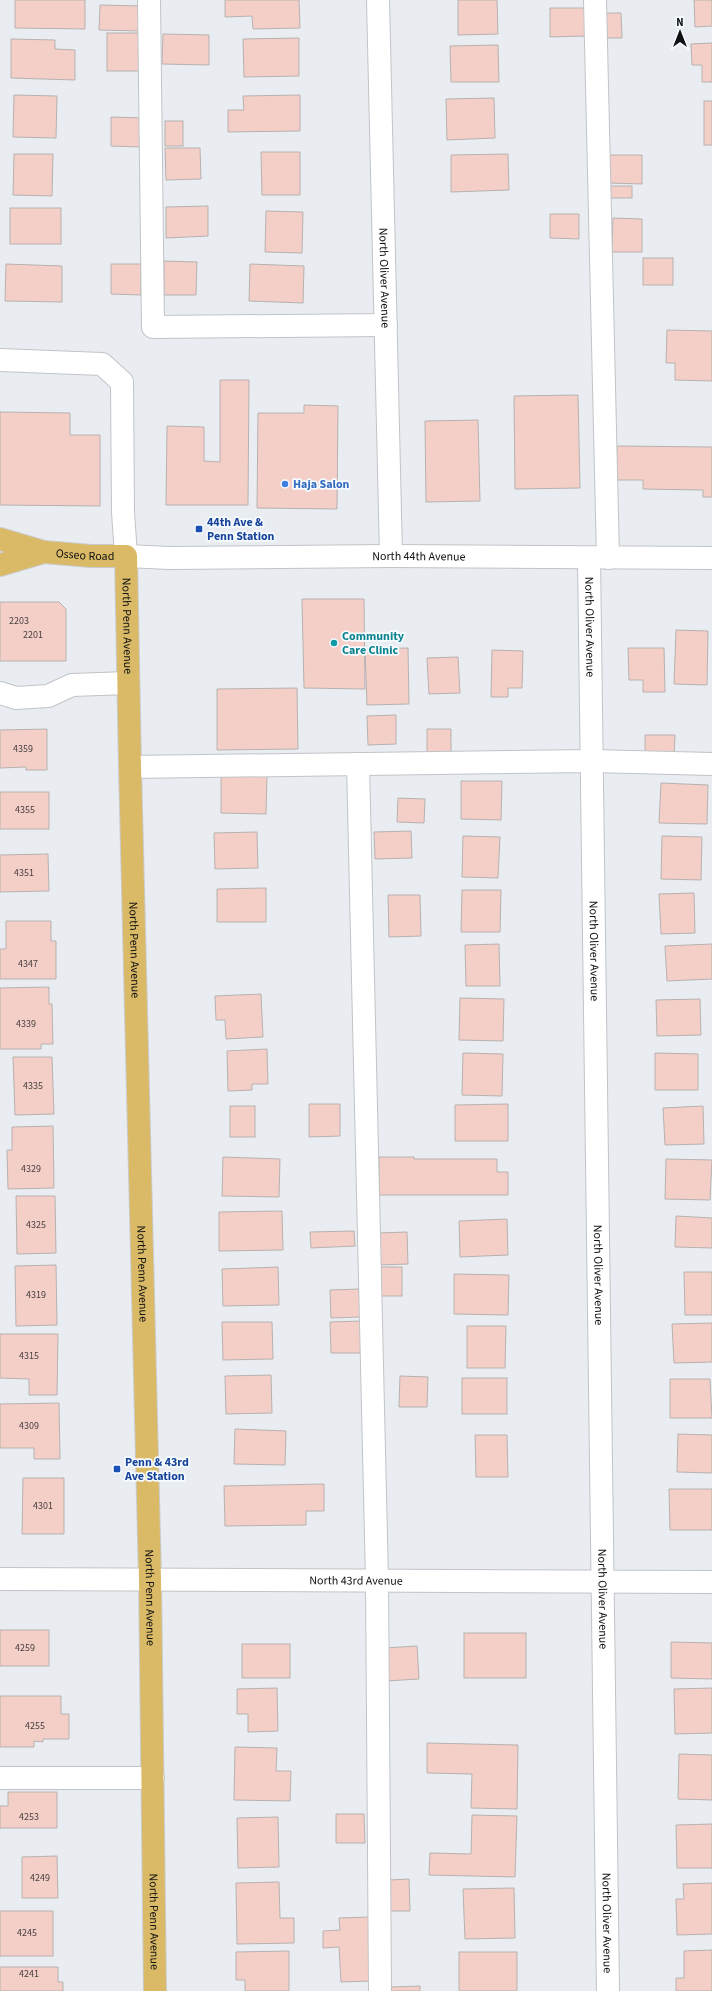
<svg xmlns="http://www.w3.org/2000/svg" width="712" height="1991" font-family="'Source Sans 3',sans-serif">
<rect width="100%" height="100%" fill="#e9edf1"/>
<g fill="#f4cfc8" stroke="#b7b1b0">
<polygon points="15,0 85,0 85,29 15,28"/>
<polygon points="225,0 299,0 300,28 253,29 252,16 225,17"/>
<polygon points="458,0 497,0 498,34 458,35"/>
<polygon points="694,0 712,0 712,26 695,27"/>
<polygon points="100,5 141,6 140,31 99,30"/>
<polygon points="550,8 585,8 586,36 550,37"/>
<polygon points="606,13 621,13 622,38 607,38"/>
<rect x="107" y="33" width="34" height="38"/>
<polygon points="163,34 209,35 209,65 162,64"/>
<polygon points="299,38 299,76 244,77 243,39"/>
<polygon points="11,39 55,40 55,49 75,50 75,80 11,78"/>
<polygon points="712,43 712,82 702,82 702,65 692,65 691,44"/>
<polygon points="498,45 499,82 451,82 450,46"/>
<polygon points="14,95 57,96 56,138 13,137"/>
<polygon points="300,95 300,131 228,132 228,110 244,110 243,96"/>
<polygon points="494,98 495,138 447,140 446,99"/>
<rect x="704" y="101" width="8" height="44"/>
<polygon points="111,117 142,118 142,147 111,146"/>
<rect x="165" y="121" width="18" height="25"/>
<polygon points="165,148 200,148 201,179 166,180"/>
<polygon points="261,152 300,152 300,195 262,195"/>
<polygon points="14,154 53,154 52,196 13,195"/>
<polygon points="508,154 509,190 451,192 451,155"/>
<polygon points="608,155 642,155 642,184 608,183"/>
<rect x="609" y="186" width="23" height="12"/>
<polygon points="208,206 208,236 166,238 166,207"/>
<rect x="10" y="208" width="51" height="36"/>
<polygon points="266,211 303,212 302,253 265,252"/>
<polygon points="550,214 579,214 579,239 550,238"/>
<polygon points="613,218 642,219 642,252 612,252"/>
<rect x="643" y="258" width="30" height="27"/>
<polygon points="164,261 197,262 196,295 164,295"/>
<polygon points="6,264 62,266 62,302 5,301"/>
<polygon points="111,264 141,264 141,295 111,294"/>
<polygon points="250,264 304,266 303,303 249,301"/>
<polygon points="667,330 712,331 712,381 675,380 675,363 666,363"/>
<polygon points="220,380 249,380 248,505 166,505 167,426 204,427 204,461 220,462"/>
<polygon points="578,395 580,488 515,489 514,396"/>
<polygon points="304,405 338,406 337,509 257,508 258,413 304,413"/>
<polygon points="0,412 70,413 70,435 100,435 100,506 0,505"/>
<polygon points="478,420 480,501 426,502 425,421"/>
<polygon points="617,446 712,447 712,497 703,497 703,490 643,489 643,480 616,480"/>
<polygon points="302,599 364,599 365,689 304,688"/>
<polygon points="0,602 59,602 66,609 66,661 0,661"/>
<polygon points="676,630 708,631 707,685 674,684"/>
<polygon points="408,648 409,704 367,705 365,649"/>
<polygon points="628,648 664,648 665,692 643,692 643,680 629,680"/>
<polygon points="492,650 523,651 522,688 508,688 508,697 491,697"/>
<polygon points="458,657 460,693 429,694 427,658"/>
<polygon points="297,688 298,749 217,750 217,689"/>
<polygon points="396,715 396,744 368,745 367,716"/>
<polygon points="47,729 47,770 26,770 26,767 0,768 0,730"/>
<polygon points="427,729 451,729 451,757 427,756"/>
<polygon points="645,735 675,735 674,758 645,757"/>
<polygon points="221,774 267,775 266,814 221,813"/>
<polygon points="461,781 502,781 501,820 461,819"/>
<polygon points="661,783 708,785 707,824 659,823"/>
<rect x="0" y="792" width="49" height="37"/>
<polygon points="398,798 425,799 424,823 397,822"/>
<polygon points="411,831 412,858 375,859 374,832"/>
<polygon points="257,832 258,868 215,869 214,833"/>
<polygon points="463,836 500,837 498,878 462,877"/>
<polygon points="662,836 702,837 701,880 661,879"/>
<polygon points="48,854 49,891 0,892 0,855"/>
<polygon points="266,888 266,922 217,922 217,889"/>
<polygon points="462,890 501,890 500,932 461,932"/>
<polygon points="694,893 695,933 661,934 659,894"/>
<polygon points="388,895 420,895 421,936 389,937"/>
<polygon points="6,921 51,921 51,941 56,941 56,979 0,979 0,949 6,949"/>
<polygon points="499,944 500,986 466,986 465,945"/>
<polygon points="712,944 712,979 667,981 665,946"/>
<polygon points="49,987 49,1004 52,1004 53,1044 41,1044 41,1049 0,1049 0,988"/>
<polygon points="261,994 263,1037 226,1039 225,1020 216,1020 215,996"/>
<polygon points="460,998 504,999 503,1041 459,1040"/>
<polygon points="700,999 701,1035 657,1036 656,1000"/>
<polygon points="267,1049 268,1084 252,1084 252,1090 228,1091 227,1051"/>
<polygon points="463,1053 503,1054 502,1096 462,1095"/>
<polygon points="655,1053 698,1054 698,1090 655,1090"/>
<polygon points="13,1057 52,1057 54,1114 15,1115"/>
<polygon points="309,1104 340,1104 340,1136 309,1137"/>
<polygon points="508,1104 508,1141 455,1141 455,1105"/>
<rect x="230" y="1106" width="25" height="31"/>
<polygon points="703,1106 704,1144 665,1145 663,1108"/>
<polygon points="53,1126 54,1188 8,1189 7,1150 12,1150 12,1127"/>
<polygon points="223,1157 280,1159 279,1197 222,1196"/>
<polygon points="379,1157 414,1157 414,1159 497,1159 497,1172 508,1172 508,1195 379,1195"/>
<polygon points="666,1159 712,1160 710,1200 665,1199"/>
<polygon points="16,1196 55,1196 56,1253 17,1254"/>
<polygon points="282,1211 283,1250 219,1251 219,1212"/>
<polygon points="676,1216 712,1218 712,1248 675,1247"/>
<polygon points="507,1219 508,1255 460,1257 459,1221"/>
<polygon points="354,1231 355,1246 311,1248 310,1232"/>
<polygon points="407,1232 408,1264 379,1265 378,1233"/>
<polygon points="56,1265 57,1325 16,1326 15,1266"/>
<polygon points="278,1267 279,1305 223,1306 222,1269"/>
<rect x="380" y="1267" width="22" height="29"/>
<polygon points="684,1272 712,1272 712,1315 685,1315"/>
<polygon points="454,1274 509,1275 508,1315 454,1314"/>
<polygon points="359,1289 360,1317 331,1318 330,1290"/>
<polygon points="360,1321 361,1353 331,1353 330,1322"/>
<polygon points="222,1322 272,1322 273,1359 223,1360"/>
<polygon points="712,1323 712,1362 674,1363 672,1324"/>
<polygon points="467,1326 506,1326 505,1368 467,1368"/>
<polygon points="0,1334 58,1334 57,1395 29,1395 29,1379 0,1378"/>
<polygon points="271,1375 272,1413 226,1414 225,1376"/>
<polygon points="400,1376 428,1377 427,1407 399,1407"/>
<rect x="462" y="1378" width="45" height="36"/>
<polygon points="670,1379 710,1379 712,1418 670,1418"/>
<polygon points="59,1403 60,1459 34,1459 34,1448 0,1448 0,1404"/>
<polygon points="235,1429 286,1431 285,1465 234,1464"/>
<polygon points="678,1434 712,1435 712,1473 677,1472"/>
<polygon points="475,1435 507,1435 508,1477 476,1477"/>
<polygon points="23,1478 64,1478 64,1534 22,1534"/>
<polygon points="324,1484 324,1511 306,1511 306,1525 225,1526 224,1486"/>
<polygon points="669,1489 712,1489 712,1530 670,1530"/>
<rect x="0" y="1630" width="49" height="36"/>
<rect x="464" y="1633" width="62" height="45"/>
<polygon points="671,1642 712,1643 712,1679 671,1678"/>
<rect x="242" y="1644" width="48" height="34"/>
<polygon points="417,1646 419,1679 386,1681 384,1648"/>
<polygon points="277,1688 278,1731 248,1732 248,1714 237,1714 237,1689"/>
<polygon points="712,1688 712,1733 675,1734 674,1689"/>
<polygon points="0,1696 61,1696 61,1714 69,1714 69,1739 43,1739 43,1742 34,1741 34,1747 0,1747"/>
<polygon points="427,1743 518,1745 517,1809 471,1808 472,1774 427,1773"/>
<polygon points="235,1747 277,1748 276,1771 291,1771 290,1801 234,1800"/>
<polygon points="679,1754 712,1755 712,1800 678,1799"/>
<polygon points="8,1792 57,1792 57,1828 0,1828 0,1806 8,1806"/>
<polygon points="336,1814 364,1814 365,1843 336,1843"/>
<polygon points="472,1815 517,1816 515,1877 429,1875 430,1853 471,1854"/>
<polygon points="278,1817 279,1867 238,1868 237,1818"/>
<polygon points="712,1824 712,1868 677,1868 676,1825"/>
<polygon points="57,1856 58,1898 22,1898 22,1857"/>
<polygon points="409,1879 410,1911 389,1911 389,1880"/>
<polygon points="279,1882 280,1918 294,1918 294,1943 237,1944 236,1883"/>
<polygon points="712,1883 712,1934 677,1935 676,1899 684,1899 683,1884"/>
<polygon points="514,1888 515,1938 465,1939 463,1889"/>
<rect x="0" y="1911" width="53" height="45"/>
<polygon points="370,1917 371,1981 341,1982 339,1947 323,1948 323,1931 340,1930 339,1918"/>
<polygon points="712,1950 712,1991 676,1991 676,1978 684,1978 684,1951"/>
<polygon points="289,1951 289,1991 245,1991 245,1980 236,1980 236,1952"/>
<rect x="459" y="1952" width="58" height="39"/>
<polygon points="0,1967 58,1967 58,1982 63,1982 63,1991 0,1991"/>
<polygon points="420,1986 420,1991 391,1991 391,1987"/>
</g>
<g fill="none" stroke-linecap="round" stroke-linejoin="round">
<g stroke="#c0c4c8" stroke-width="24">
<g id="minor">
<polyline points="149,0 153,327 386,325"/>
<path id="s1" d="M378 0 391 556"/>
<polyline points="595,0 608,558"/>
<path id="s2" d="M0 360 102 364 122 382 123 512 126 556 170 558 391 556 712 558"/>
<path id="s3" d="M589 558 608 1991"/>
<polyline points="0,693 16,698 48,696 72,685 128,683"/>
<polyline points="358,764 377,1580 380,1991"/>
<polyline points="130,767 592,761 712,764"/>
<path id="s4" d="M0 1579 712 1582"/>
<polyline points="0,1778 153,1778"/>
</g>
</g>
<g stroke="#cacbcb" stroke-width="24">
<g id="major">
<path id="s5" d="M0 539 44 552 91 556H126L130 767 150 1579 155 1991"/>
<polyline points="0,565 44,552"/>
</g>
</g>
<use href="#minor" stroke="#fff" stroke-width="22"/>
<use href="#major" stroke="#dbba67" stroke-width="22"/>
</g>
<circle fill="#3f7fe0" stroke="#f6fbff" stroke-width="1.5" cx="285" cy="484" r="4"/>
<g fill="#1a4fb4" stroke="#f6fbff" stroke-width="1.5">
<rect x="195" y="525" width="8" height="8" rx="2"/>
<rect x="113" y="1465" width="8" height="8" rx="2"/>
</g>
<circle fill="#0f9aa8" stroke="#f6fbff" stroke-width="1.5" cx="334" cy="643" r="4"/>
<g text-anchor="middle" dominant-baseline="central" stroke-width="3.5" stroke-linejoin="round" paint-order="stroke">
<g font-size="10" fill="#484040">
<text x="19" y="621">2203</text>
<text x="33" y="635">2201</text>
<text x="23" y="749">4359</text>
<text x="25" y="810">4355</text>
<text x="24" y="873">4351</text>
<text x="28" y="964">4347</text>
<text x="26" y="1024">4339</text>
<text x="33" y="1086">4335</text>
<text x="31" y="1169">4329</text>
<text x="36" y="1225">4325</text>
<text x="36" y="1295">4319</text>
<text x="29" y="1356">4315</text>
<text x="29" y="1426">4309</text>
<text x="43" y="1506">4301</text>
<text x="25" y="1648">4259</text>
<text x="35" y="1726">4255</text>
<text x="29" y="1817">4253</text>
<text x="40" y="1878">4249</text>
<text x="27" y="1933">4245</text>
<text x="29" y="1974">4241</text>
</g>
<g font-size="12" fill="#0f1112" stroke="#f6fbff">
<text stroke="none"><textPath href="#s1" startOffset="278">North Oliver Avenue</textPath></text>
<text stroke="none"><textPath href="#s5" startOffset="87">Osseo Road</textPath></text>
<text stroke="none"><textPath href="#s2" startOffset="596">North 44th Avenue</textPath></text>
<text stroke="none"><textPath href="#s5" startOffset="198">North Penn Avenue</textPath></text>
<text stroke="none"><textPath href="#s3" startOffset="69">North Oliver Avenue</textPath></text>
<text stroke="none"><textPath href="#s5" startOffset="522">North Penn Avenue</textPath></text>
<text stroke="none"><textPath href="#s3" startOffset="393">North Oliver Avenue</textPath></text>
<text stroke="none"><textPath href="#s5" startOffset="846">North Penn Avenue</textPath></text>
<text stroke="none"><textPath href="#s3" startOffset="717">North Oliver Avenue</textPath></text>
<text stroke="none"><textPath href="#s4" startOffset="356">North 43rd Avenue</textPath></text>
<text stroke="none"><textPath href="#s5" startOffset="1170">North Penn Avenue</textPath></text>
<text stroke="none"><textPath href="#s3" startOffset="1041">North Oliver Avenue</textPath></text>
<text stroke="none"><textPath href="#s5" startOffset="1494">North Penn Avenue</textPath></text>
<text stroke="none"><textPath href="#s3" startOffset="1365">North Oliver Avenue</textPath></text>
</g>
<g font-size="12" font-weight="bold" fill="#366cbe" stroke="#f6fbff" text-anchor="start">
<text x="293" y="484">Haja Salon</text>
</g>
<g font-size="12" font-weight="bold" fill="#164399" stroke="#f6fbff" text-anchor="start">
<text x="207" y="522">44th Ave &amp;<tspan x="207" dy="14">Penn Station</tspan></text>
<text x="125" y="1462">Penn &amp; 43rd<tspan x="125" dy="14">Ave Station</tspan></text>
</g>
<g font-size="12" font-weight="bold" fill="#0d838f" stroke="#f6fbff" text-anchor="start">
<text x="342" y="636">Community<tspan x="342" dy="14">Care Clinic</tspan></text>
</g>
</g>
<g transform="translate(680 32)" stroke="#f6fbff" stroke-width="3" paint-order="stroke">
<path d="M0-3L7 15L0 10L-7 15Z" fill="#0f1112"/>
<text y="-6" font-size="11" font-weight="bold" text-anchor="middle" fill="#0f1112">N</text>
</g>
</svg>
